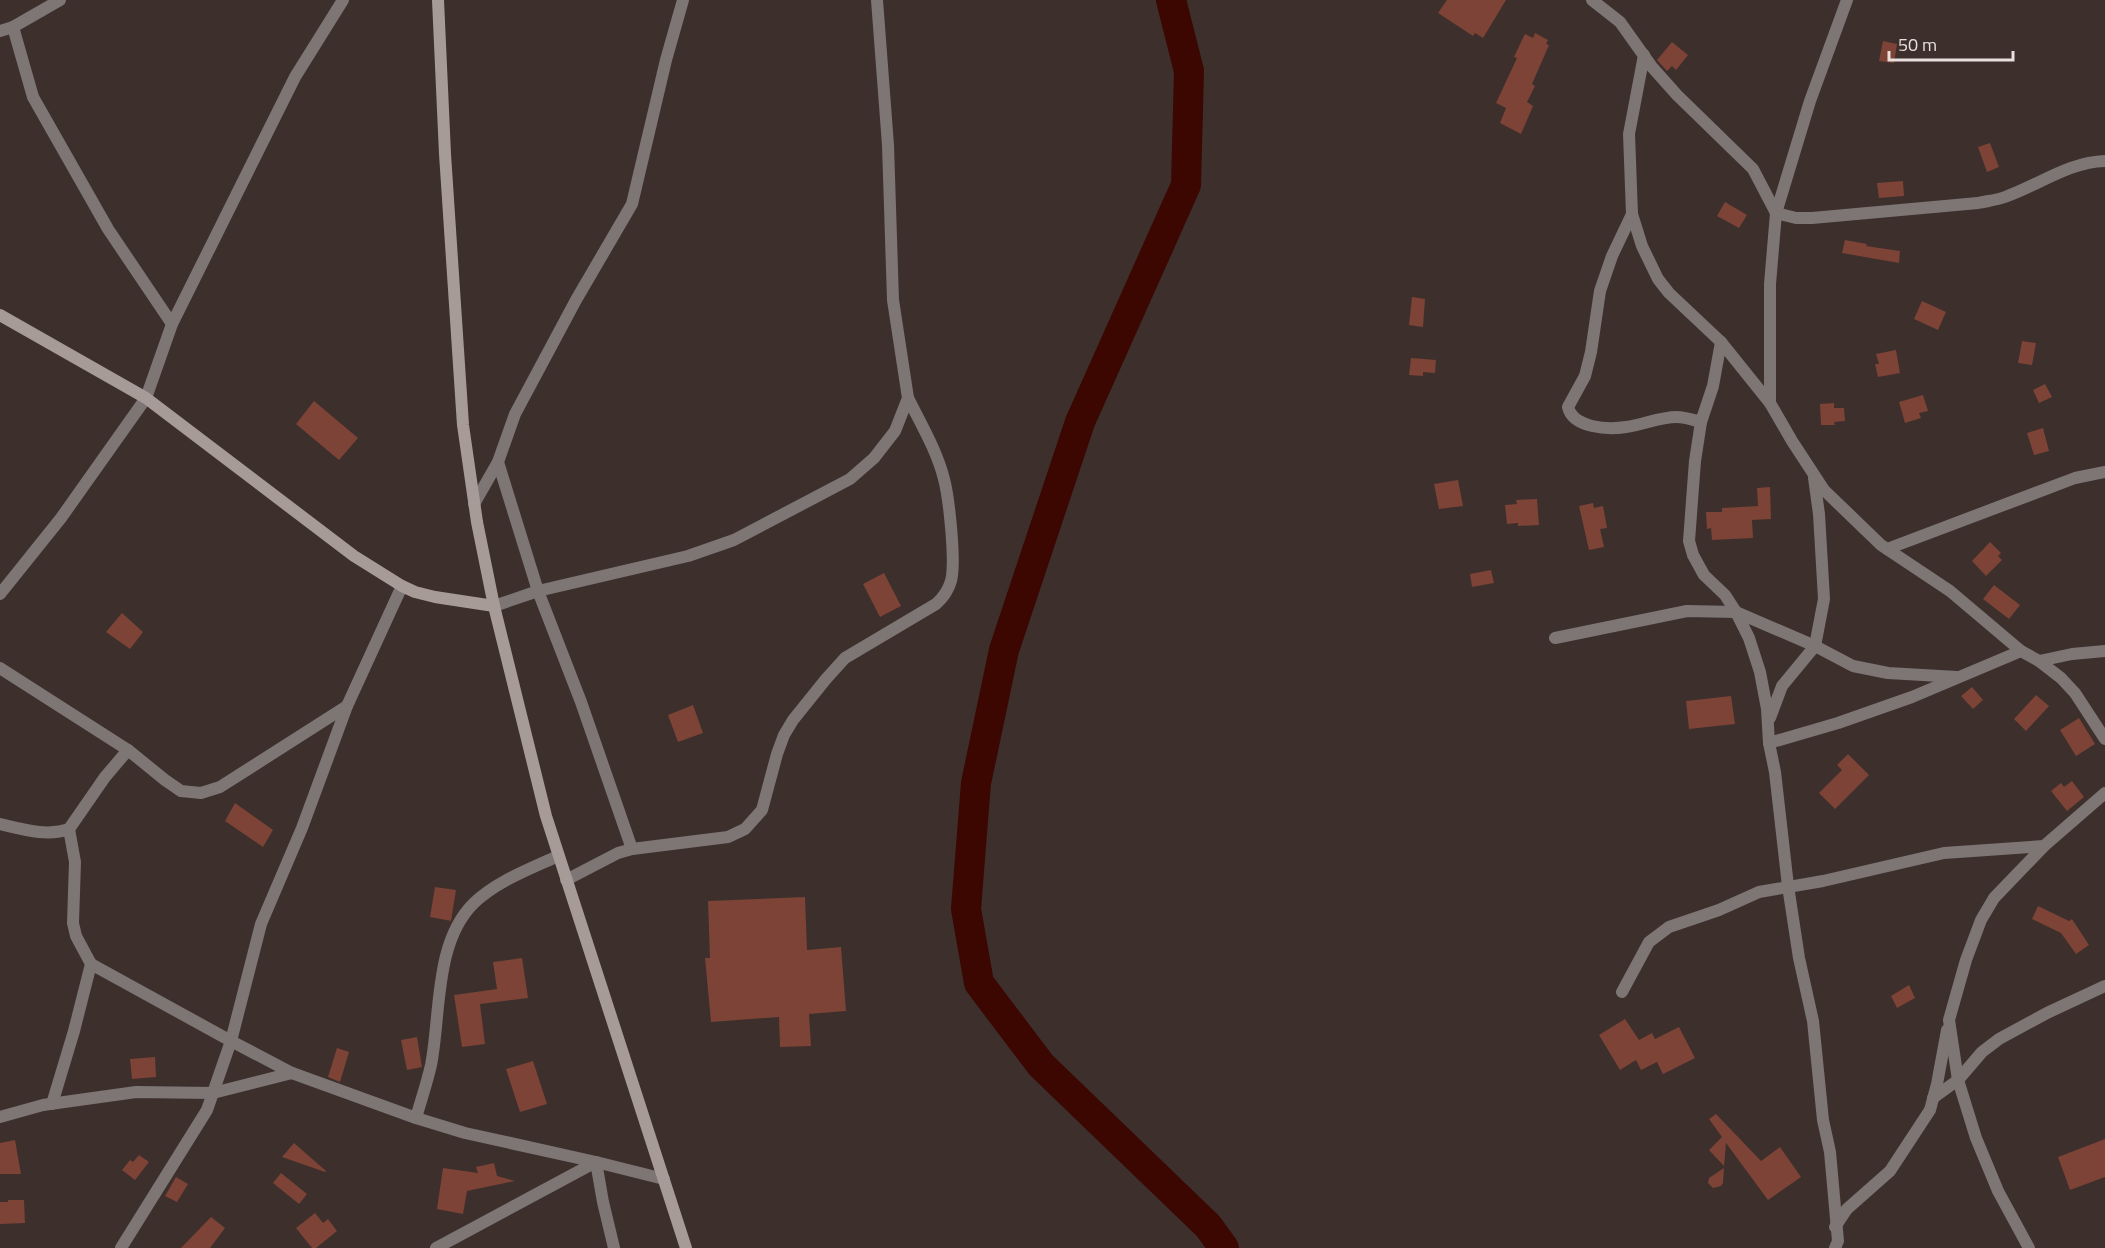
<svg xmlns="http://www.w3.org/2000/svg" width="2105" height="1248" font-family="'Titillium Web',sans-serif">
<rect width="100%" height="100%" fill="#3d2f2c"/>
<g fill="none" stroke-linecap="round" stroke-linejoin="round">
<polyline stroke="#3b0700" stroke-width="30" points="1171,0 1189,71 1186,185 1080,422 1004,650 976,783 966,909 979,983 1041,1065 1208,1226 1224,1248"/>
</g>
<g fill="#7c4336">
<polygon points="1447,0 1506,0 1483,38 1475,33 1473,36 1438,13"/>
<polygon points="1535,33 1548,40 1546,44 1549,45 1532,84 1535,86 1527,102 1533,106 1521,134 1500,123 1506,108 1496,103 1517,58 1514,57 1521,42 1525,34 1533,38"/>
<polygon points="1883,41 1897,44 1894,63 1879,61"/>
<polygon points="1672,42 1688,55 1676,70 1672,66 1667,71 1657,60"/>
<polygon points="1990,143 1999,167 1987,172 1978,147"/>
<polygon points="1903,181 1904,196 1879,198 1877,183"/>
<polygon points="1725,202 1747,215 1739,228 1717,216"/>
<polygon points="1845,240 1867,244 1866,246 1900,251 1899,263 1842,253"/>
<polygon points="1412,297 1425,299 1423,327 1409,325"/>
<polygon points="1922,301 1946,312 1938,330 1914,319"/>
<polygon points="2022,341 2036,343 2032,365 2018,363"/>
<polygon points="1896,350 1900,373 1878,377 1875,364 1879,364 1876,354"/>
<polygon points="1411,358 1436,360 1435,373 1423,372 1423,376 1409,375"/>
<polygon points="2045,384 2052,397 2039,403 2033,390"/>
<polygon points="1923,395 1928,411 1919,413 1921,418 1905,423 1899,402"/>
<polygon points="314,401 358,438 339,460 296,424"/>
<polygon points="1834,403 1834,408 1844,408 1845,421 1834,422 1835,425 1821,425 1820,404"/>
<polygon points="2043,428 2049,451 2034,455 2027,433"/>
<polygon points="1458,480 1463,506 1439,509 1434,484"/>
<polygon points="1770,487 1771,519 1752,520 1753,538 1712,540 1711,528 1707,529 1706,512 1722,512 1722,508 1758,506 1757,488"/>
<polygon points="1537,499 1539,525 1518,526 1518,523 1507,524 1505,505 1517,504 1516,500"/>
<polygon points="1593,503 1594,508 1603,506 1607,528 1600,529 1604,547 1589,550 1579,506"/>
<polygon points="1990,542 2001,553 1998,556 2002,560 1986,576 1972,561"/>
<polygon points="1491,570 1494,583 1472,587 1470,574"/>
<polygon points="884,573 901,606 880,617 863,584"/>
<polygon points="1994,585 2020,605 2009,619 1983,599"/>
<polygon points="122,613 143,632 130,649 106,632"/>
<polygon points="1972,687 1983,700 1973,709 1961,696"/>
<polygon points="2036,695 2049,706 2026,731 2014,719"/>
<polygon points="1731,696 1735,724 1689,729 1686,701"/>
<polygon points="693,705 703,733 678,742 668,715"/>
<polygon points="2079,718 2095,744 2076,756 2060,730"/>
<polygon points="1848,754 1869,775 1835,809 1819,793 1842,770 1837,765"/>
<polygon points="2072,781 2084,797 2067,811 2051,791 2061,783 2064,787"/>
<polygon points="235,803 273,830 263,847 225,821"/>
<polygon points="435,887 456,890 451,921 430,917"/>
<polygon points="805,897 807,950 841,947 846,1011 809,1014 811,1046 780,1047 779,1017 711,1022 705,958 710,958 708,901"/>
<polygon points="2038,906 2069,921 2072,919 2089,945 2076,954 2061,933 2032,919"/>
<polygon points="522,958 528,998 480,1004 485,1044 462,1047 454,995 497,989 493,962"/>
<polygon points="1909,985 1915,998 1897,1008 1891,996"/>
<polygon points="1625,1019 1639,1040 1652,1033 1655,1039 1679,1027 1695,1058 1663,1074 1657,1062 1641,1070 1636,1060 1620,1070 1599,1035"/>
<polygon points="417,1037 422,1067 407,1070 401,1040"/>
<polygon points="337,1048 349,1052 340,1082 328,1077"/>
<polygon points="155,1057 156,1077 132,1079 130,1059"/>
<polygon points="533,1061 547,1104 520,1112 506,1069"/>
<polygon points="1716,1114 1761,1161 1780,1147 1801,1177 1768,1200 1726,1143 1724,1166 1709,1150 1722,1137 1709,1119"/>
<polygon points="2105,1139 2105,1177 2070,1190 2058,1157"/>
<polygon points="15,1140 21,1174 0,1174 0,1143"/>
<polygon points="294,1143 326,1171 325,1172 282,1157"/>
<polygon points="139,1155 149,1162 135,1180 122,1170 130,1160 133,1162"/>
<polygon points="494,1163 497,1176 515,1181 467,1191 463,1214 437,1209 443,1168 478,1173 476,1167"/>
<polygon points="1724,1168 1723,1183 1721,1186 1713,1188 1708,1183 1709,1178"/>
<polygon points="281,1173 307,1194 299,1204 273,1183"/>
<polygon points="176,1177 188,1184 177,1202 165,1196"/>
<polygon points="8,1200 24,1200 25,1223 0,1224 0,1202 8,1202"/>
<polygon points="315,1213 323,1223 328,1219 337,1231 316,1248 312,1248 296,1228"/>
<polygon points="211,1217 225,1228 210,1248 181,1248"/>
</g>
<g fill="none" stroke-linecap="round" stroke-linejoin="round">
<g stroke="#7d7674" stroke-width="12">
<path d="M1592 0 1620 22 1652 67 1677 95 1753 169 1776 213 1796 218H1812L1978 203C1987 201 1997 200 2005 197 2039 185 2069 162 2105 161"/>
<polyline points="13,27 33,97 108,229 172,324"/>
<polyline points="0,31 13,27 60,0"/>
<polyline points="1644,55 1629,134 1632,214 1642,246 1658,279 1669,293 1721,342 1770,403 1792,441 1824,490 1881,545 1950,591 2021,651 2039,661 2061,678 2075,693 2105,739"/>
<path d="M1632 214 1612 256 1600 291 1591 352 1585 376 1568 407C1573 428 1608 430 1626 427 1643 425 1659 417 1677 417 1685 417 1693 420 1701 422"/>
<polyline points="1721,342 1713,386 1701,422 1695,461 1689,541 1693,555 1704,575 1725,595 1736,612 1749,638 1760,672 1767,709 1769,743 1775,772 1788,886 1799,958 1813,1021 1823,1120 1830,1152 1838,1241 1835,1248"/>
<polyline points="1770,403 1770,284 1776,213 1810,101 1847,0"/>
<polyline points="498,462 538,591 581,702 632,849"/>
<polyline points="474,504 498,462 515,414 576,300 632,204 666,60 683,0"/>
<polyline points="1887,549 2075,478 2105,472"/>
<polyline points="402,586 347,706 302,828 261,924 231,1041 292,1073 416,1118 465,1133 596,1162 664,1179"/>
<polyline points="0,594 61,518 146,398 172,324 295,77 343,0"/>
<polyline points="494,606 538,591 688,556 734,540 850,479 874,458 895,431 908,398 893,300 888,145 877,0"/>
<polyline points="1555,638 1687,611 1736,612 1815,646 1853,666 1888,673 1957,677"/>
<polyline points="2039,661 2072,654 2105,651"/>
<polyline points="0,668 128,750 165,780 181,791 201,793 220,787 347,706"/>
<polyline points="1770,718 1782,686 1815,646 1824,599 1819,514 1814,478"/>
<polyline points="1769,743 1838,723 1912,697 2021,651"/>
<path d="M0 824C22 829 47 837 69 829L105 777 128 750"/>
<path d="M566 880 618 853 632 849 728 837 745 829 762 810 777 754 784 735 793 720 826 679 845 658 936 604C944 597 948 591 951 581 956 562 949 498 944 479 937 451 921 424 908 398"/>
<polyline points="91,964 231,1041 207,1110 121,1248"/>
<polyline points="1622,992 1649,942 1669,927 1719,910 1759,892 1823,881 1944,853 2044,846"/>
<polyline points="1933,1098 1958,1080 1982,1052 1999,1039 2047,1013 2105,986"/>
<polyline points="52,1104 74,1031 91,964 76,936 73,923 75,862 69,829"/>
<polyline points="0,1117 43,1105 136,1092 213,1093 292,1073"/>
<path d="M416 1118C421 1100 427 1083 431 1065 441 1014 434 942 474 903 497 881 530 869 558 856"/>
<polyline points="1835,1227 1847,1209 1890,1171 1930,1110 1937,1084 1947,1030"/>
<polyline points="436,1248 596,1162 603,1202 614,1248"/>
<polyline points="2029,1248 1998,1191 1976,1138 1958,1080 1949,1020 1966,960 1981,920 1994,898 2044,846 2105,793"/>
</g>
<g stroke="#a79b98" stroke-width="12">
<polyline points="438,0 445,154 463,425 477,522 494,606 546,816 686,1248"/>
<polyline points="0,315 146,398 354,556 402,586 415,592 435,597 494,606"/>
</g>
</g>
<path d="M1889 51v9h124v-9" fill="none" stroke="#e9e0de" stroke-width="3"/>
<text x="1898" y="51" font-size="18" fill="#e9e0de" stroke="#3d2f2c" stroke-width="4.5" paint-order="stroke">50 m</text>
</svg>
